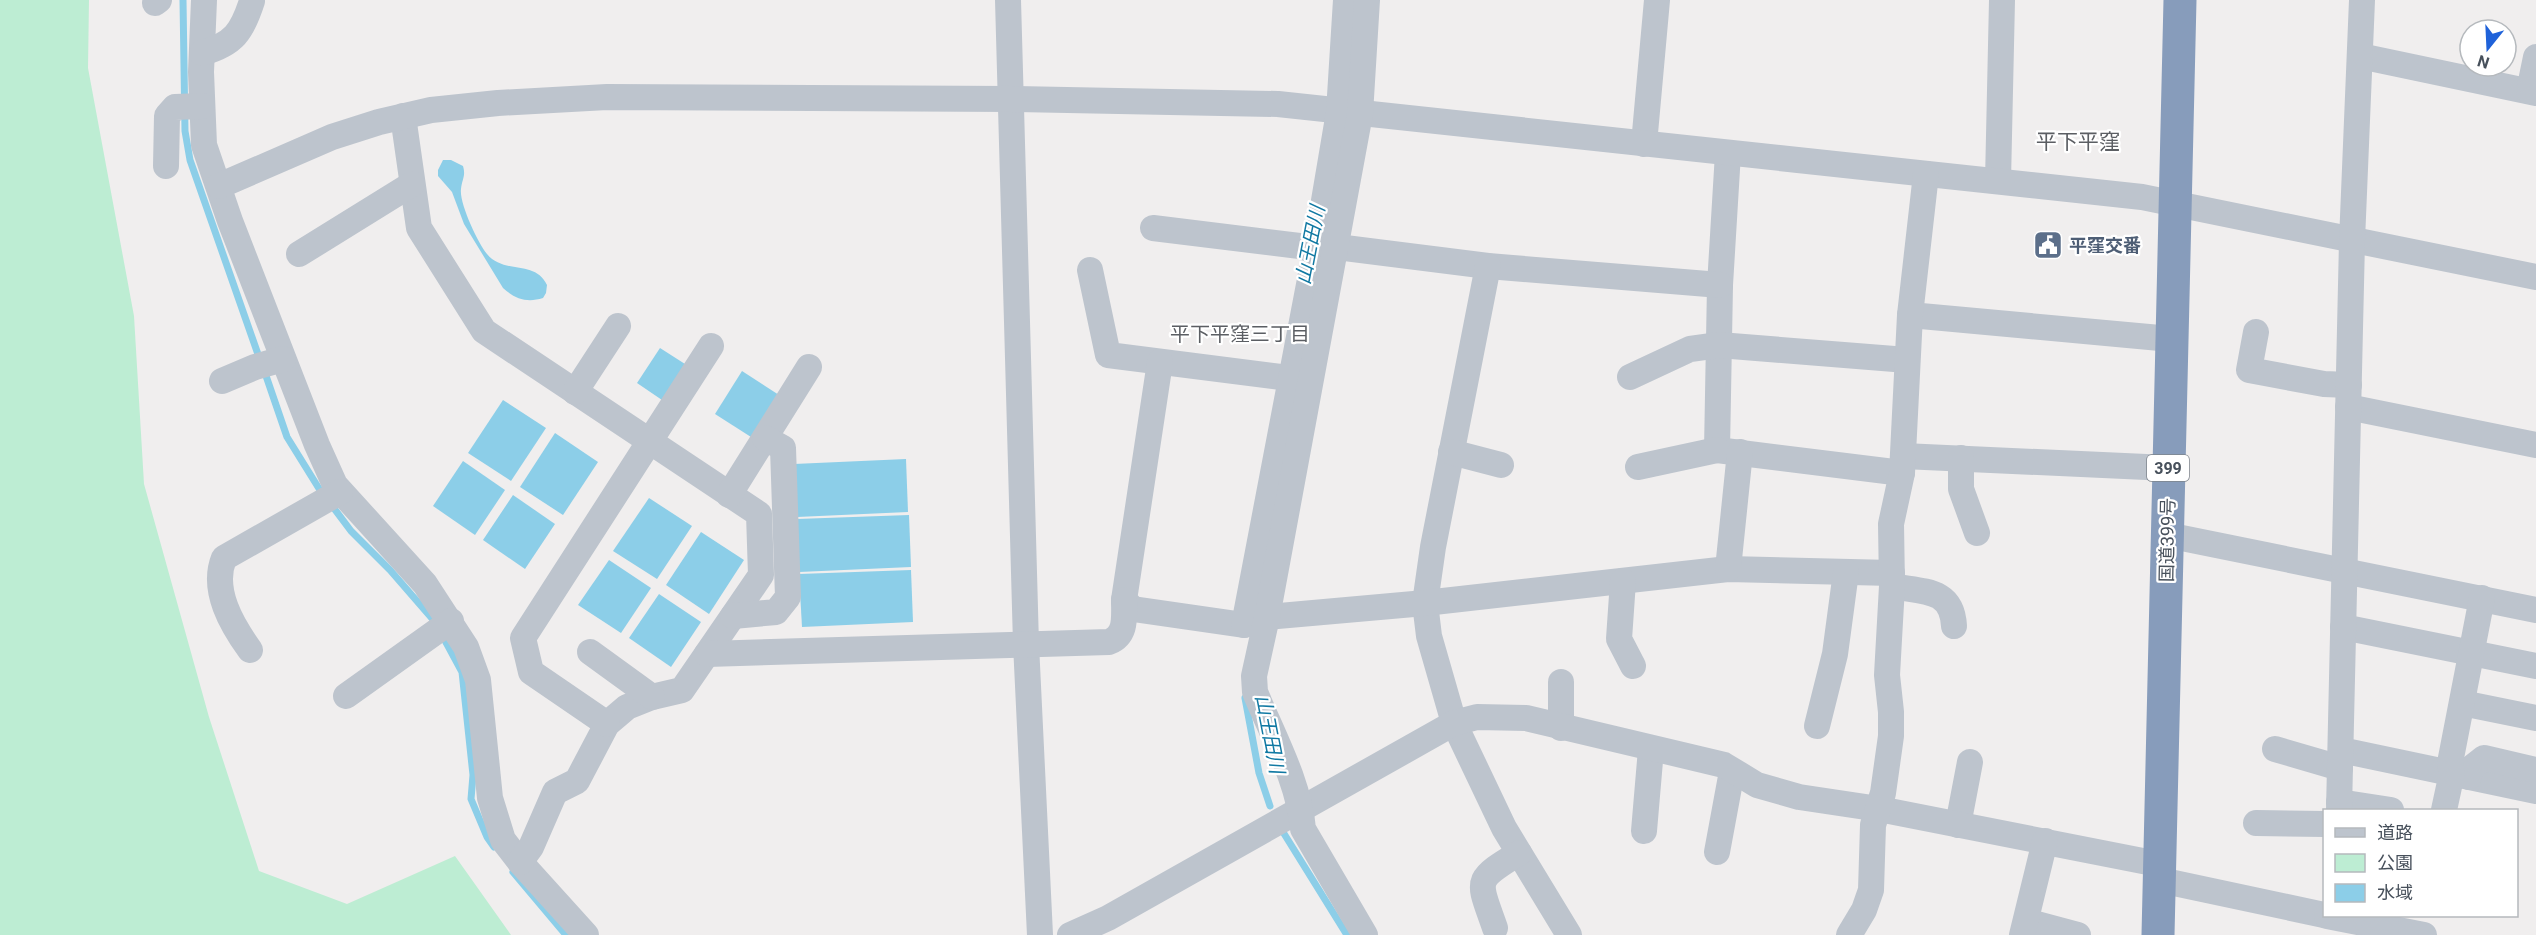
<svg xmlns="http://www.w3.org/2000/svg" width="2536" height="935" font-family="Roboto,'Noto Sans JP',sans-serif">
<rect width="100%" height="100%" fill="#f0eeee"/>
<polygon fill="#bdedd3" points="0,0 89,0 88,68 134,316 144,484 209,717 259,871 347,904 455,856 511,935 0,935"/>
<g fill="#8ccee8">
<path d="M443 160H451L463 166C466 176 462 179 461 189 459 203 478 243 487 254 504 275 535 259 547 285L546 293 543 298C527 303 515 299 503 288L464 224 452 192 438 176V170Z"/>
<polygon points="660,348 685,364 662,400 637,383"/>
<polygon points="742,371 779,395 751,437 715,414"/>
<polygon points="503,400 546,428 511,481 468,453"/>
<polygon points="555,433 598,462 563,515 520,487"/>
<polygon points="906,459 908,512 797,517 794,464"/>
<polygon points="463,461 505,490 475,535 433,506"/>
<polygon points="513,495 555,524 525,569 483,540"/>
<polygon points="649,498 692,526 657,579 613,551"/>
<polygon points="909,515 911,567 799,572 797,519"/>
<polygon points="701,532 744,560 709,614 666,585"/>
<polygon points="609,560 651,588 621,633 578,605"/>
<polygon points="911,570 913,622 802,627 799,574"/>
<polygon points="659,594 701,622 671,667 629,638"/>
</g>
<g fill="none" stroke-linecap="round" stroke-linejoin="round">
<g stroke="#8ccee8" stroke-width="7">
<polyline points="183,0 185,131 190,160 260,360"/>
<polyline points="264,370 287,437 323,495"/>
<polyline points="330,503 351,531 390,570 436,623"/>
<polyline points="441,633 462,672 473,775 471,799 487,837 494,847"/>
<polyline points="1245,698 1259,773 1270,806"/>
<polyline points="1283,832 1347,935"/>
<polyline points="513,872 566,935"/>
</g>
<g stroke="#bdc4cd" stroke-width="26">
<polyline points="204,0 201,72 204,145 230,221 317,445 335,485 425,584 466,647 478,680 490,798 503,840 520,862 586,935"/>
<polyline points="1008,0 1026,644 1040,935"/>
<polyline points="155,3 159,0"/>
<path d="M202 53C234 44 242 32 252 1"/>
<polyline points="2360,56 2536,93"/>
<polyline points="2529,91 2536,57"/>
<polyline points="403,116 419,228 484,331 759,514 761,575 682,690 652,697 627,707 607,724 577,781 555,792 531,847 520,862"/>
<polyline points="1644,144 1657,0"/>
<polyline points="1728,153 1720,285 1717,450 1902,473"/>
<polyline points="166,166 167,116 175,107 202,106"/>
<polyline points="1998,181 2002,0"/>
<polyline points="219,186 332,137 379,122 431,110 498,103 607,97 1011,99 1278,104 2142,197 2536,277"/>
<polyline points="1153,228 1316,248"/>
<polyline points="1337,247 1488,266 1720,285"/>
<polyline points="299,254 412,184"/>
<polyline points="1488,266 1433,547 1425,603 1429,636 1454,723 1504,828 1569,935"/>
<polyline points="1090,270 1108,355 1305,380"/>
<polyline points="1910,315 2171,339"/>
<polyline points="2256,332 2249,370 2324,384 2349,385"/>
<polyline points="1160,362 1124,600 1133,609 1244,625 1267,617 1425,603 1728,569 1892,573"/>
<polyline points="1630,377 1690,349 1719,345 1907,360"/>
<polyline points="222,381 255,367 283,359"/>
<polyline points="575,392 618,326"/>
<polyline points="2348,407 2536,445"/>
<polyline points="1451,452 1501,465"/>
<polyline points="1903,456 2168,468"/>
<polyline points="1961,458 1961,489 1977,533"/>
<polyline points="1638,467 1717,450"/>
<polyline points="729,495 809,367"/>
<polyline points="2167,535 2536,610"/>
<polyline points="1728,569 1740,452"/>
<polyline points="1623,581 1619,639 1633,666"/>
<path d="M1892 586C1923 592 1952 588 1954 626"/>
<polyline points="733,616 776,612 788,597 783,448 765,438"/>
<polyline points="1244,625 1316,248 1339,112 1346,0"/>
<polyline points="2343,627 2536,666"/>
<path d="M250 650C232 625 211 590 224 558L340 492"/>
<polyline points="590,652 652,697"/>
<path d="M707 654 1109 642C1127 635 1124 617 1124 600"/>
<polyline points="1561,682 1561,728"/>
<polyline points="346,696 451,621"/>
<polyline points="2462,703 2536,718"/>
<polyline points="607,724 531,672 523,638 711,346"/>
<polyline points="1817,726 1835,654 1846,572"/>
<polyline points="2275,749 2340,768"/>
<polyline points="2341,750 2536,791"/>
<polyline points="2469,777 2470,769 2484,758 2536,770"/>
<polyline points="2339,802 2391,810"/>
<polyline points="2339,810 2352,241 2362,0"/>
<polyline points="2444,810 2452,773 2450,763 2482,598"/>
<polyline points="2256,823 2324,824"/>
<polyline points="1958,825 1970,762"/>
<polyline points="1644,831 1651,749"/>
<polyline points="1717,852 1732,771"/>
<polyline points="2160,880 2324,915"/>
<polyline points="2327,916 2424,935"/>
<polyline points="2026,921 2078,935"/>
<path d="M1495 928C1478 879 1473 881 1519 853"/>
<polyline points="1070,935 1108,918 1454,723 1477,717 1526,718 1724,765 1757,785 1799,797 1879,809 2158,864"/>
<path d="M1365 935 1303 829C1299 782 1273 736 1255 692L1254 676 1267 617 1360 114 1367 0"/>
<polyline points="1849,935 1864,910 1871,890 1873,825 1883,793 1891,736 1891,712 1887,675 1892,586 1891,524 1902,473 1910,315 1926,174"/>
<polyline points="2022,935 2045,841"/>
</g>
<polyline stroke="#879cbb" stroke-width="33" points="2158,935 2180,0"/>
</g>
<defs>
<g id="civic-square" transform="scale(1.5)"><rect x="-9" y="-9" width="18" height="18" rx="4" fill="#5c6f8a" stroke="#fff"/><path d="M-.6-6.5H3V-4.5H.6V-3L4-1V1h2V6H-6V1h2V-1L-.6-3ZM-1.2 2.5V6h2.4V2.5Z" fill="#fff"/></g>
</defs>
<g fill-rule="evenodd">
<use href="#civic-square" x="2048" y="245"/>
</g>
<g text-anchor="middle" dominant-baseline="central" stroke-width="4.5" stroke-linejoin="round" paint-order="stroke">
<rect fill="#fff" stroke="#7e848c" stroke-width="1.5" x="2147" y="455" width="42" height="26" rx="4.5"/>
<g font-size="16" font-weight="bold" fill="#47505b">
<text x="2168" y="468">399</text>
</g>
<g font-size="18" font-weight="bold" fill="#4e5e75" stroke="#fff" text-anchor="start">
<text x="2069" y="245">平窪交番</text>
</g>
<g font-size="18" fill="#47505b" stroke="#fff">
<text transform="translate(2167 540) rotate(-89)">国道399号</text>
</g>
<g font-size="20" font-style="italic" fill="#1179a3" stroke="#fff">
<text transform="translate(1310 245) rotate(-79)">山王田川</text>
<text transform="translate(1270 734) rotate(79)">山王田川</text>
</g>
<g font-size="20" fill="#5b5e63" stroke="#fff">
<text x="1240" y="334">平下平窪三丁目</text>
</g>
<g font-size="21" fill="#5b5e63" stroke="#fff">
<text x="2078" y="142">平下平窪</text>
</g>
</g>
<rect x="2323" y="809" width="195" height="108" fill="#ffffff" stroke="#b5b9bd" stroke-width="1.5"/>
<rect x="2335" y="828" width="30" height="9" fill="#bdc4cd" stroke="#b5b9bd" stroke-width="1.5"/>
<text x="2377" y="839" font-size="18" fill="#47505b">道路</text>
<rect x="2335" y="854" width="30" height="18" fill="#bdedd3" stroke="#b5b9bd" stroke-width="1.5"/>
<text x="2377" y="869" font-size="18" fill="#47505b">公園</text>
<rect x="2335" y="884" width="30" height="18" fill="#8ccee8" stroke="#b5b9bd" stroke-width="1.5"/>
<text x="2377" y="899" font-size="18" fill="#47505b">水域</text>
<g transform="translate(2488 48) rotate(198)"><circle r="28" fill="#ffffff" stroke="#b5b9bd" stroke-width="1.5"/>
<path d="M0-4.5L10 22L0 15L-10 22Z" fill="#1f62d9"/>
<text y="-9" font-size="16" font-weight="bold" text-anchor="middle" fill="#47505b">N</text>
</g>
</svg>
